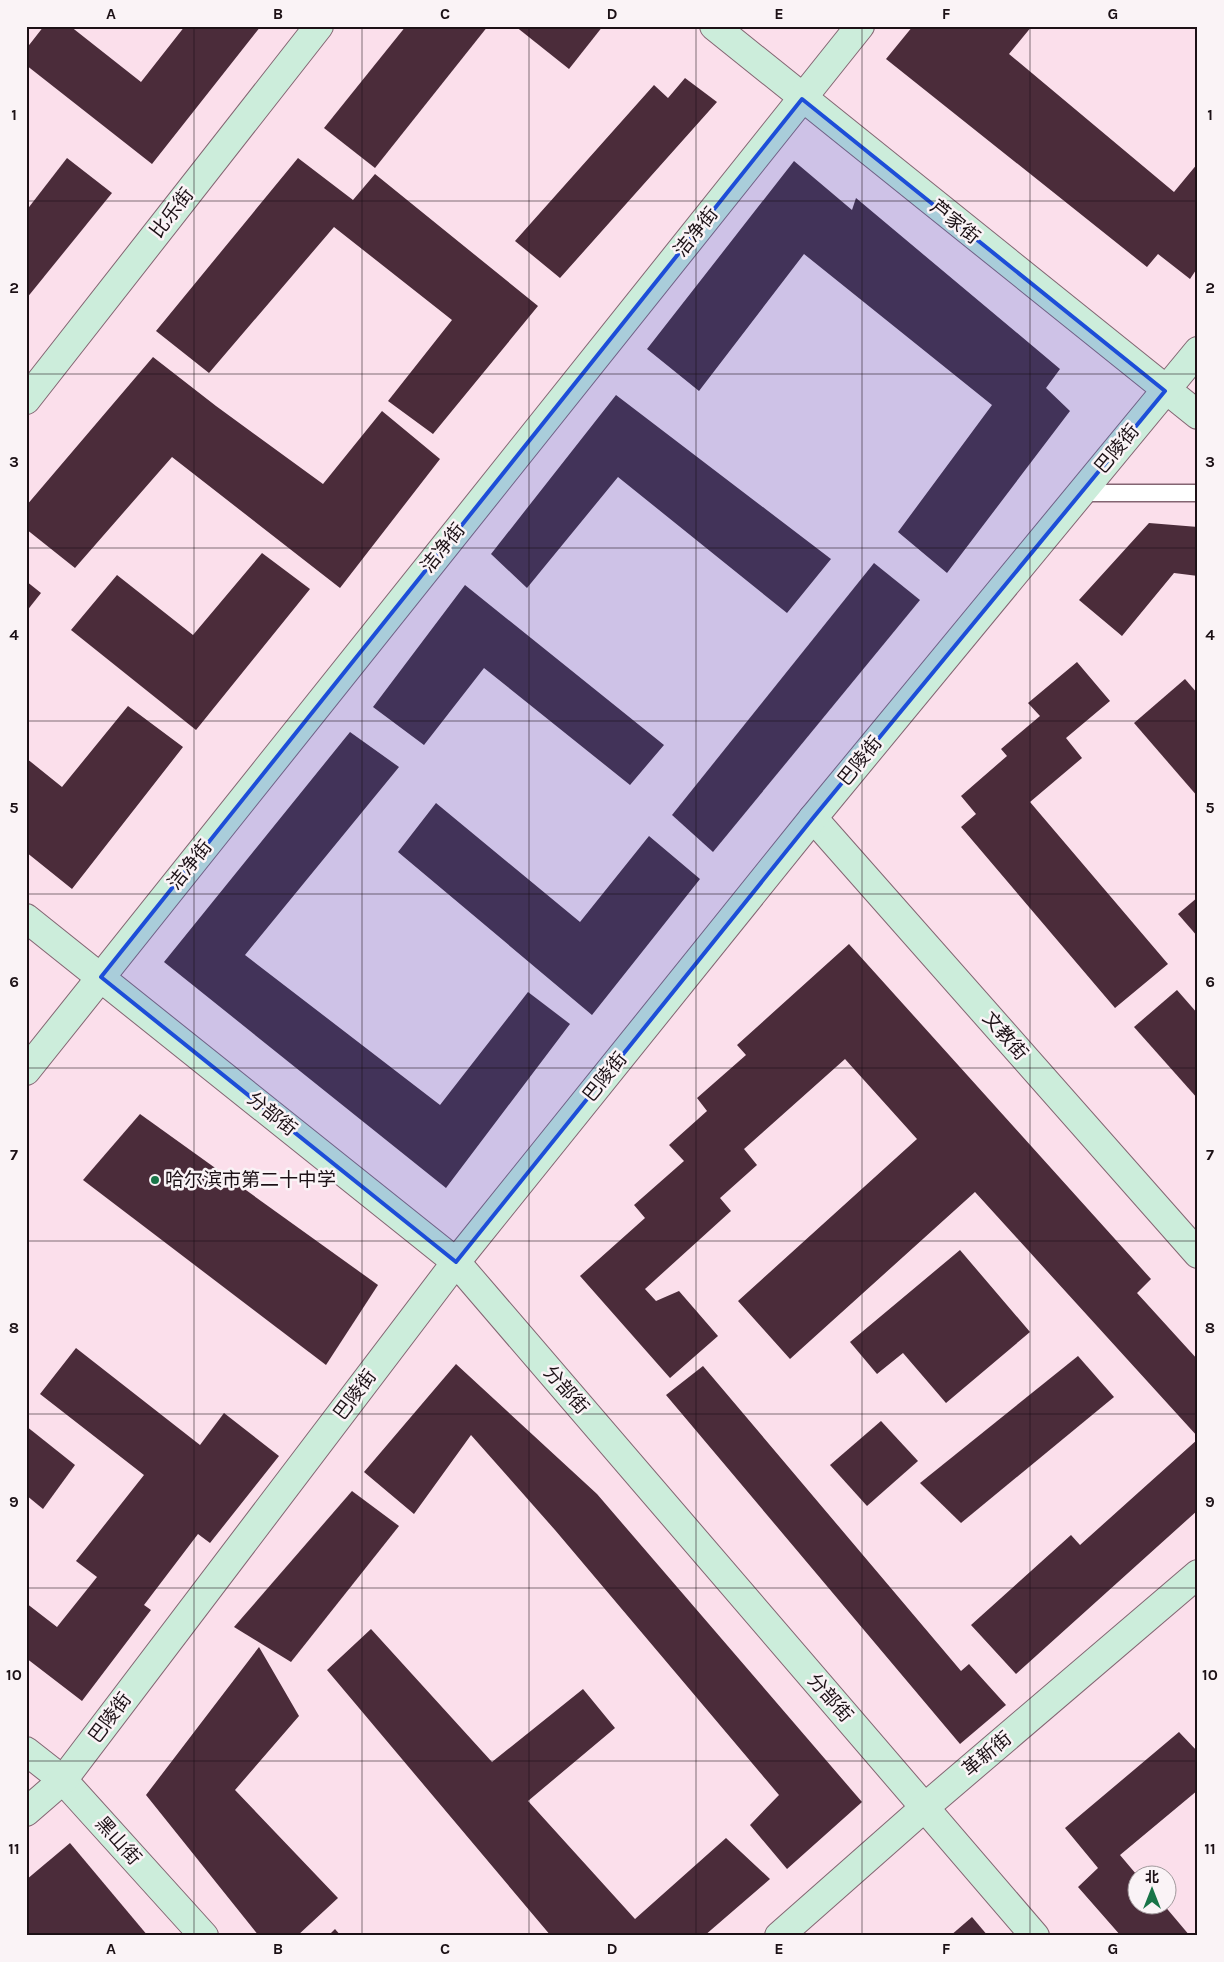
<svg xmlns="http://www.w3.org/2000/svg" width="1224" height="1962" font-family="Karla,'Noto Sans SC',sans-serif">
<rect width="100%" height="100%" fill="#fbdfeb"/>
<g fill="#4b2c3a">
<polygon points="44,26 70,26 141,82 185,26 261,26 152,164 26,65 26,49"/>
<polygon points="406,26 488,26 375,168 324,128"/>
<polygon points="515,26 603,26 569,69"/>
<polygon points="913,26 1032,26 1009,54 1174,192 1198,163 1198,267 1190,279 1158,254 1147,267 886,59"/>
<polygon points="685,78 717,102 560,278 515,241 654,85 668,98"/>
<polygon points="67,158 112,193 26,299 26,211"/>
<polygon points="298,158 353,200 375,174 538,306 433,434 388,401 452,320 334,227 209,373 156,331"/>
<polygon points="794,161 852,210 856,198 1060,369 1046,388 1070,411 947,573 898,532 992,405 804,254 699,391 647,349"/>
<polygon points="153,357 216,406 323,484 382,411 440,459 340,588 172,457 75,568 26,529 26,506"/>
<polygon points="616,395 831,559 787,613 618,477 527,588 491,554"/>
<polygon points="1149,523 1198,527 1198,576 1174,573 1122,636 1079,600"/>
<polygon points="262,553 310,589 196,730 71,630 117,575 193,635"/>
<polygon points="874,563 920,600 713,852 672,815"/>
<polygon points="26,581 41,593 26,612"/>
<polygon points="465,585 664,745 630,785 484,668 424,745 373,707"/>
<polygon points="1077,662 1110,701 1066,738 1082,758 1030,802 1168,964 1115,1008 961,827 976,814 961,796 1007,756 1001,749 1040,716 1028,703"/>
<polygon points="1185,679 1198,694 1198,797 1134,723"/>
<polygon points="128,706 183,747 72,889 26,852 26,758 62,787"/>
<polygon points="350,732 399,767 245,955 440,1105 528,992 570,1024 446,1188 164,962"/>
<polygon points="436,803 580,922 649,836 700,879 592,1015 398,852"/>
<polygon points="1198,897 1198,937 1178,914"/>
<polygon points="849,944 1151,1279 1137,1293 1198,1360 1198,1437 975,1192 790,1359 738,1301 917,1139 845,1059 744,1149 757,1165 720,1198 731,1211 645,1289 656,1301 679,1291 718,1336 670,1378 580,1276 645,1218 634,1205 684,1161 669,1145 707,1111 697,1098 746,1055 737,1045"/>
<polygon points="1177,990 1198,1014 1198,1099 1134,1027"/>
<polygon points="140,1114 378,1285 326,1365 83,1180"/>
<polygon points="960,1250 1030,1332 946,1403 903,1353 877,1374 850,1342"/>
<polygon points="76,1348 200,1445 224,1413 279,1456 210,1543 198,1534 144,1605 151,1610 82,1701 26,1658 26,1603 57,1627 97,1577 76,1561 144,1475 40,1394"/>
<polygon points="1078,1356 1114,1397 961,1523 920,1483"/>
<polygon points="456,1364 597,1494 862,1802 787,1869 750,1825 779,1795 555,1530 471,1435 414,1514 364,1472"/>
<polygon points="703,1366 961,1671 969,1664 1006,1705 960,1744 666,1395"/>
<polygon points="881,1421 918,1461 867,1506 830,1465"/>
<polygon points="26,1426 75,1465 43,1509 26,1495"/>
<polygon points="1198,1439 1198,1510 1016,1674 971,1625 1071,1535 1080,1545"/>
<polygon points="352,1491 399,1526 291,1662 234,1627"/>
<polygon points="371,1629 492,1762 583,1689 615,1728 528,1801 635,1919 726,1838 770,1879 704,1936 551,1936 327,1670"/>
<polygon points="259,1647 299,1716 235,1790 338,1898 297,1936 259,1936 146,1795"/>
<polygon points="1179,1732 1198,1752 1198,1790 1120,1855 1136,1874 1136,1904 1163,1904 1190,1936 1121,1936 1078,1887 1098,1868 1065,1828"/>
<polygon points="70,1843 148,1936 26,1936 26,1880"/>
<polygon points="972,1917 988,1936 950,1936"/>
<polygon points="335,1929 341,1936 328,1936"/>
</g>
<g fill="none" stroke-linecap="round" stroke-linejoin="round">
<g stroke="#836572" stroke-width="19">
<polyline id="lane" points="1080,493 1198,493"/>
</g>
<g stroke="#836572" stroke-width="30">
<g id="secondary">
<polyline points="714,26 1198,415"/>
<polyline points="26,400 319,26"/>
<polyline points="813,818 1198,1254"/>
<polyline points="26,918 456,1262 1035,1936"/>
<polyline points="26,1071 860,26"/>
<polyline points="26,1751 63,1780 204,1936"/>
<polyline points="26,1812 63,1780 456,1262 813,818 1198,351"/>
<polyline points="779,1936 924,1808 1198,1574"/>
</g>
</g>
<use href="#lane" stroke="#fff" stroke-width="16"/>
<use href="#secondary" stroke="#cceddb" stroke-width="28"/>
</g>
<path fill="#1d4ed8" fill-opacity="0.2" stroke="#1d4ed8" stroke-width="4" stroke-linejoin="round" d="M802 99 1165 391 813 818 456 1262 101 977Z"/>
<path fill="none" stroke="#1c1116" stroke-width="1" stroke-opacity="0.55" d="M194 26V1936M362 26V1936M529 26V1936M696 26V1936M862 26V1936M1030 26V1936M26 201H1198M26 374H1198M26 548H1198M26 721H1198M26 894H1198M26 1068H1198M26 1241H1198M26 1414H1198M26 1588H1198M26 1761H1198"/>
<circle fill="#197448" stroke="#faf3f6" stroke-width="2" cx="155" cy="1180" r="5"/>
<g text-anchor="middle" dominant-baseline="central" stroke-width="5" stroke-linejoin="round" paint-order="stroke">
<g font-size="19" fill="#1c1116" stroke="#faf3f6">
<text transform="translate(172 213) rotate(-52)">比乐街</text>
<text transform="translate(955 222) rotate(39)">芦家街</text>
<text transform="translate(696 232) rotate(-51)">洁净街</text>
<text transform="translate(1117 449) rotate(-50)">巴陵街</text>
<text transform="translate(443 548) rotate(-51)">洁净街</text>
<text transform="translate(860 761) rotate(-51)">巴陵街</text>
<text transform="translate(190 865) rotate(-51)">洁净街</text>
<text transform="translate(1005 1036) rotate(49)">文教街</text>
<text transform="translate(605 1077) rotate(-51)">巴陵街</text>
<text transform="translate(272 1114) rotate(39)">分部街</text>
<text transform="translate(566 1390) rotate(49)">分部街</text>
<text transform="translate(355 1395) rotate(-53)">巴陵街</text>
<text transform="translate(830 1698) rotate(49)">分部街</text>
<text transform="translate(110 1718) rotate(-53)">巴陵街</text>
<text transform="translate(987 1754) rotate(-40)">革新街</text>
<text transform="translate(118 1841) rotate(48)">黑山街</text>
</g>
<g font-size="19" fill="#1c1116" stroke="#faf3f6" text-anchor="start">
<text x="165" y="1180">哈尔滨市第二十中学</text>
</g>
</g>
<rect width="1224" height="1962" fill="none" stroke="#faf3f6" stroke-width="55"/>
<g transform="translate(1152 1890)"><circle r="24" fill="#faf3f6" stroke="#a1999c"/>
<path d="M0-4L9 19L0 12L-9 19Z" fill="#197448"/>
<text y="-8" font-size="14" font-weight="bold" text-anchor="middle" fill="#1c1116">北</text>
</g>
<rect x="28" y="28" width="1168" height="1906" fill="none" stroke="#1c1116" stroke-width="2"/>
<g font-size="16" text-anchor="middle" font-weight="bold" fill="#1c1116">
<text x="111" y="19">A</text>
<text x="278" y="19">B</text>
<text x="445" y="19">C</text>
<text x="612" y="19">D</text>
<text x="779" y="19">E</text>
<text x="946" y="19">F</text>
<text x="1113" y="19">G</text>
<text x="14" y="120">1</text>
<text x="1210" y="120">1</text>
<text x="14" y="293">2</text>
<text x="1210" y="293">2</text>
<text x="14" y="467">3</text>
<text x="1210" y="467">3</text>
<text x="14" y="640">4</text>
<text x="1210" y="640">4</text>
<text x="14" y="813">5</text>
<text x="1210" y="813">5</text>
<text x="14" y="987">6</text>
<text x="1210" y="987">6</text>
<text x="14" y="1160">7</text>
<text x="1210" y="1160">7</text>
<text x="14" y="1333">8</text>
<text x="1210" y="1333">8</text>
<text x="14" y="1507">9</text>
<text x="1210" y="1507">9</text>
<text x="14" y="1680">10</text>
<text x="1210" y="1680">10</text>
<text x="14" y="1854">11</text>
<text x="1210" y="1854">11</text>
<text x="111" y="1954">A</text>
<text x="278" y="1954">B</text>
<text x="445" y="1954">C</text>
<text x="612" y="1954">D</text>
<text x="779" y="1954">E</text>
<text x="946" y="1954">F</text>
<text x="1113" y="1954">G</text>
</g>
</svg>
